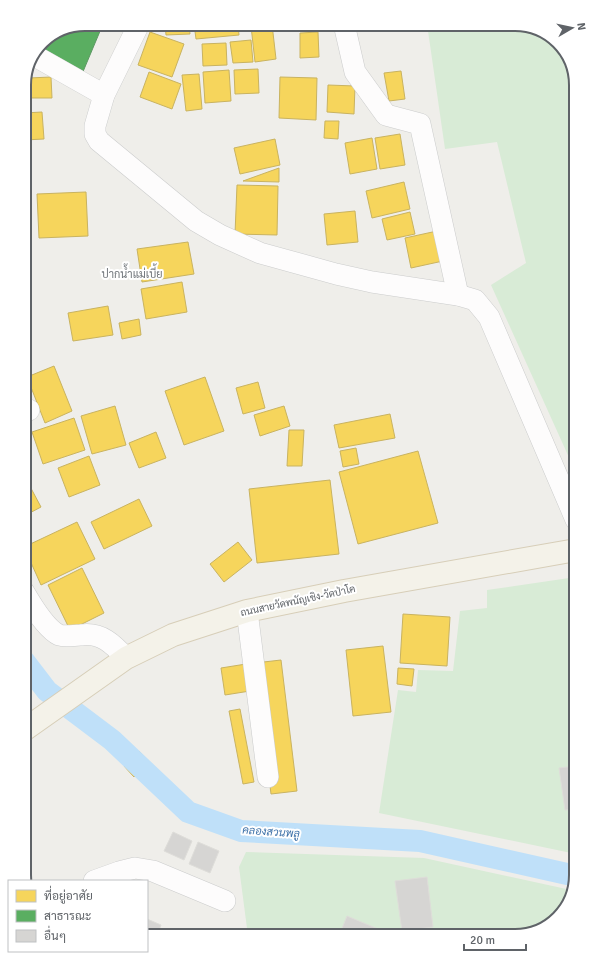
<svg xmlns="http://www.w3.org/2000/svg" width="600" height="960" font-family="Signika,Sarabun,sans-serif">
<rect width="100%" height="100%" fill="#efeeea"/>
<g fill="#d8ebd6">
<polygon points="427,24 519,24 549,34 570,58 576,85 576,473 491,285 526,263 497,142 445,149"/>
<polygon points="576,577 576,854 379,813 398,690 416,692 418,670 453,671 460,611 487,608 487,590"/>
<polygon points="246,852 424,858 571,890 566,909 542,930 515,936 248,936 239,867"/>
</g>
<g fill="#f6d55c" stroke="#c9b360">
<polygon points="165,24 189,24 190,34 166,35"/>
<polygon points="194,24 238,24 239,35 196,39"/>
<polygon points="272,24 276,59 255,62 251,26"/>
<polygon points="150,32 184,44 172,77 138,65"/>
<polygon points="318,32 319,57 300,58 300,33"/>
<polygon points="251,40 253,62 233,63 230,42"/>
<polygon points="226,43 227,65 203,66 202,44"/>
<polygon points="258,69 259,93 235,94 234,70"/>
<polygon points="229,70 231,101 205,103 203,72"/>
<polygon points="401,71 405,99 389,101 384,73"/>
<polygon points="149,72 181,84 172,109 140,97"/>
<polygon points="199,74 202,109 186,111 182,75"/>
<polygon points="26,76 27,92 24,92 24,81"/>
<polygon points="51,77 52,98 30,98 29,78"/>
<polygon points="280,77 317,78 316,120 279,118"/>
<polygon points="328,85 355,86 354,114 327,112"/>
<polygon points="24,94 27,94 28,109 24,109"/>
<polygon points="42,112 44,139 24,140 24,113"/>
<polygon points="325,121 339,121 338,139 324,138"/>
<polygon points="400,134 405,165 380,169 375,138"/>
<polygon points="372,138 377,169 350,174 345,143"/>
<polygon points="275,139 280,165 240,174 234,148"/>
<polygon points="279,168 279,182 243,181"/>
<polygon points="404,182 410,209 372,218 366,191"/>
<polygon points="237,185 278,186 277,235 235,234"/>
<polygon points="86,192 88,236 39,238 37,194"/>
<polygon points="355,211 358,242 327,245 324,214"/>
<polygon points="410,212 415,234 387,240 382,219"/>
<polygon points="437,231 443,261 411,268 405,238"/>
<polygon points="188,242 194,274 142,282 137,249"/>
<polygon points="182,282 187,312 146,319 141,289"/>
<polygon points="108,306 113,335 73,341 68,313"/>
<polygon points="139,319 141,335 122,339 119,323"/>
<polygon points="54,366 72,411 45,423 27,377"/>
<polygon points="205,377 224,431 184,445 165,391"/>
<polygon points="24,382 29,393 24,395"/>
<polygon points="258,382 265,408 243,414 236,388"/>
<polygon points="115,406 126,445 92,454 81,416"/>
<polygon points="284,406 290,426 260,436 254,415"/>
<polygon points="390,414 395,438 339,448 334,425"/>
<polygon points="74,418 85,450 43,464 32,432"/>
<polygon points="289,430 304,430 302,466 287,466"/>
<polygon points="156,432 166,458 139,468 129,443"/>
<polygon points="356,448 359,464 343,467 340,451"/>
<polygon points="418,451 438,523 358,544 339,472"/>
<polygon points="89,456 100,485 69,497 58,468"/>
<polygon points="25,477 41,507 24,516 24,478"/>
<polygon points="330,480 339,554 257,563 249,489"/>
<polygon points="139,499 152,526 104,549 91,522"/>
<polygon points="77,522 95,559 41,585 24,547"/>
<polygon points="238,542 252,560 224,582 210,564"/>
<polygon points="82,568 104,613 70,630 48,585"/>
<polygon points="403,614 450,617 447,666 400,663"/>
<polygon points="383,646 391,712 353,716 346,650"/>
<polygon points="281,660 297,791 271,794 255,663"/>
<polygon points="246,664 250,691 225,695 221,668"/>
<polygon points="398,668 414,669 412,686 397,684"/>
<polygon points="240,709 254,782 243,784 229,711"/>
<polygon points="139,751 149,761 134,777 124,766"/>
</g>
<g fill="#5aae61" stroke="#5c9863">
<polygon points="85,24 103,24 82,74 43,56 51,38"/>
<polygon points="46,40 41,52 38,51 42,42"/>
</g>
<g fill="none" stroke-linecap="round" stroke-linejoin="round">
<polyline stroke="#bfe0f9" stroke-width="22" points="24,661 47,691 112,740 188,812 241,831 420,841 576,876"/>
</g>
<g fill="#d6d5d3" stroke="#deddd9">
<polygon points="576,766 576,809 565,810 559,768"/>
<polygon points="173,832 192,841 184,860 164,851"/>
<polygon points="198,842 219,851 210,873 189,864"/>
<polygon points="427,877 433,927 402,931 395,881"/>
<polygon points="347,916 378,929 375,936 339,936"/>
<polygon points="147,919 161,925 157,936 147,936"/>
</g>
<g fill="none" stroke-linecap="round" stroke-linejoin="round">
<g stroke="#cbcccc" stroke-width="22">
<g id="minor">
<polyline points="139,24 104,95 95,126 95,134 99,141 196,221 220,235 260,253 336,274 372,282 458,295 475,300 489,317 576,520"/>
<polyline points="344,24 355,72 386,115 420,124 458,295"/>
<polyline points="35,56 104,95"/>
<polyline points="24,412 29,410"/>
<path d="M24 592C31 604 46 629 59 635 66 637 74 635 81 635 101 632 113 644 126 658"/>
<polyline points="247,611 268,777"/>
<polyline points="94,881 119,872 135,868 153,871 225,901"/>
</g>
</g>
<g stroke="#d7ceb8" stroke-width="24">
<polyline id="major" points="24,730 126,658 173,635 247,611 344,591 576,550"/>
</g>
<use href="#minor" stroke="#fdfcfc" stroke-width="21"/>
<use href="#major" stroke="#f4f2e9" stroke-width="22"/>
</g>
<g text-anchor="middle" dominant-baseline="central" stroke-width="4" stroke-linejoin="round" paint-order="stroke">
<g font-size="10" fill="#5f6368" stroke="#fff">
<text transform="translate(298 601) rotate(-12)">ถนนสายวัดพนัญเชิง-วัดป่าโค</text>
</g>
<g font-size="11" fill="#70757a" stroke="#fff">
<text x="132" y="274">ปากน้ำแม่เบี้ย</text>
</g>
<g font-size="11" font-style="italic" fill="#4174aa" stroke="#fff">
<text transform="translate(271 832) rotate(4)">คลองสวนพลู</text>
</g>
</g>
<path d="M0 0H600V960H0ZM85 31H515A54 54 0 0 1 569 85V875A54 54 0 0 1 515 929H85A54 54 0 0 1 31 875V85A54 54 0 0 1 85 31Z" fill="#fff" fill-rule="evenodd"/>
<path fill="none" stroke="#5f6368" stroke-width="2" d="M85 31H515A54 54 0 0 1 569 85V875A54 54 0 0 1 515 929H85A54 54 0 0 1 31 875V85A54 54 0 0 1 85 31Z"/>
<rect x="8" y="880" width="140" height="72" fill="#ffffff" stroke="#bfc1c3"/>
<rect x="16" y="890" width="20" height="12" fill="#f6d55c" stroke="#bfc1c3"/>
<text x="44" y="900" font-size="12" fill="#5f6368">ที่อยู่อาศัย</text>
<rect x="16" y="910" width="20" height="12" fill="#5aae61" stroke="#bfc1c3"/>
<text x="44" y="920" font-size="12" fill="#5f6368">สาธารณะ</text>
<rect x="16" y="930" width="20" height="12" fill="#d6d5d3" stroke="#bfc1c3"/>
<text x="44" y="940" font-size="12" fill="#5f6368">อื่นๆ</text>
<g transform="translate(572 28) rotate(81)" stroke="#ffffff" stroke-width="3" paint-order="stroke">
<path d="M0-3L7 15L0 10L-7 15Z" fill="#5f6368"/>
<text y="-6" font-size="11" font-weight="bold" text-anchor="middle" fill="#5f6368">N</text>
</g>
<path d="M464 944v6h62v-6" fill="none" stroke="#5f6368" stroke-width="2"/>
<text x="470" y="944" font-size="12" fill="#5f6368" stroke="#ffffff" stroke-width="3" paint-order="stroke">20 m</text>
</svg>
